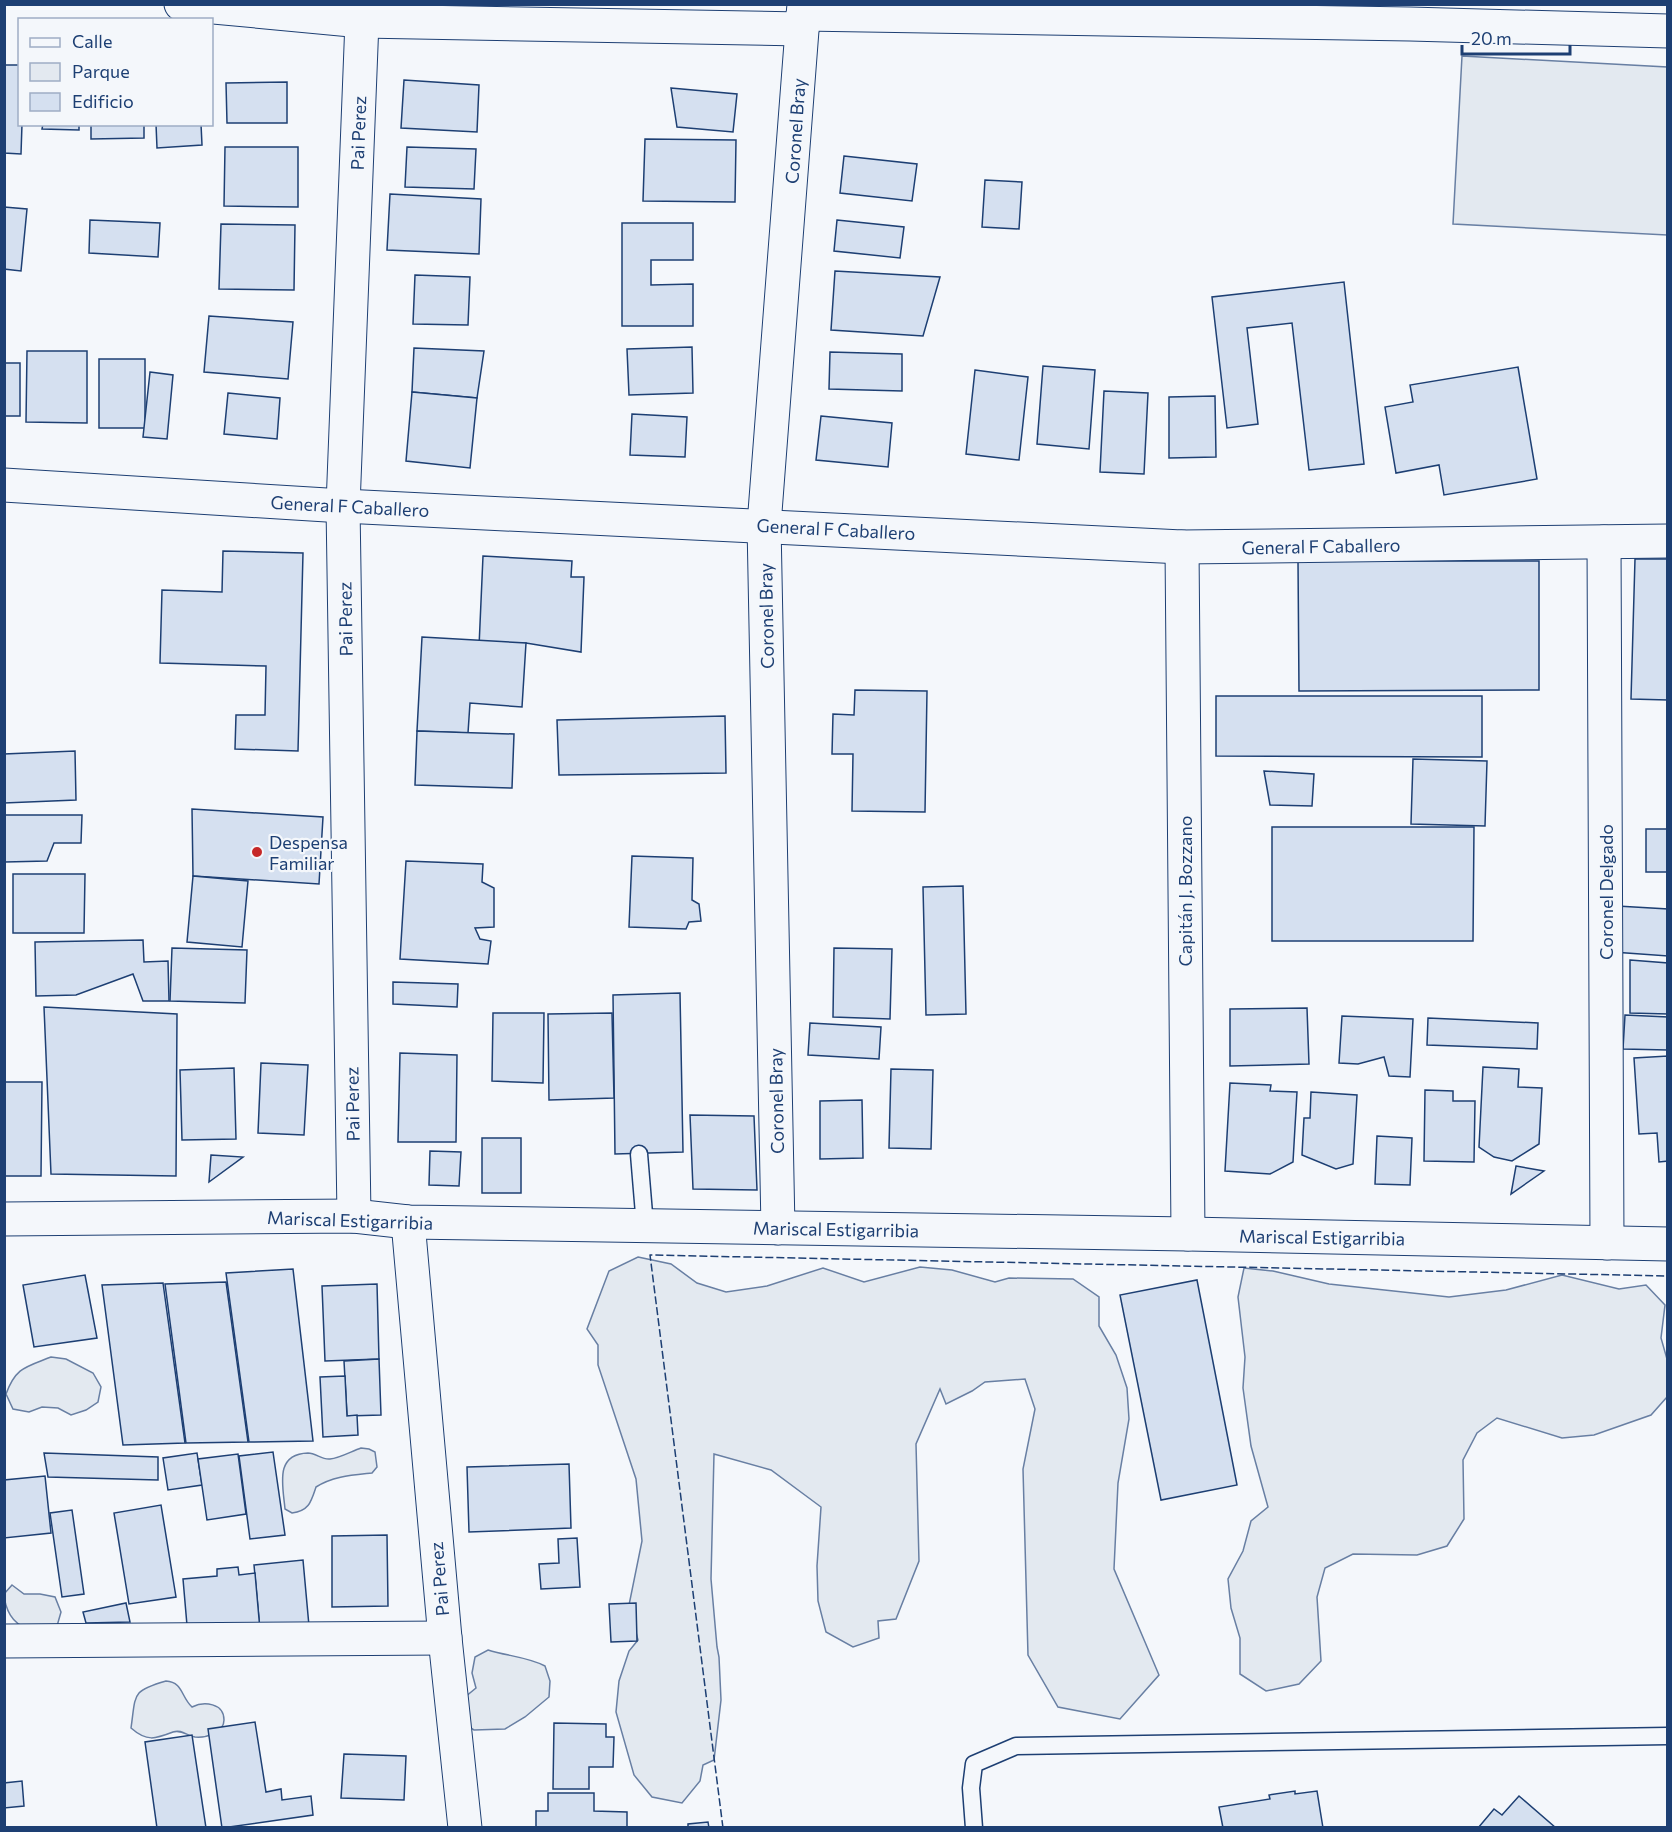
<svg xmlns="http://www.w3.org/2000/svg" width="1672" height="1832" font-family="Commissioner,sans-serif">
<rect width="100%" height="100%" fill="#f4f7fb"/>
<g fill="#e3e9f0" stroke="#687fa3" stroke-width="1.5">
<polygon points="1462,56 1667,67 1667,235 1453,224"/>
<polygon points="638,1257 671,1264 697,1283 726,1292 767,1286 823,1268 864,1282 920,1267 952,1270 995,1282 1009,1278 1073,1279 1099,1297 1099,1326 1116,1355 1127,1388 1129,1419 1118,1483 1114,1569 1159,1675 1120,1719 1058,1707 1028,1655 1023,1469 1035,1409 1025,1379 985,1382 972,1391 946,1404 940,1389 916,1444 919,1561 896,1619 878,1621 879,1638 853,1647 826,1632 818,1601 817,1566 821,1507 771,1470 714,1454 711,1579 717,1647 719,1657 721,1700 714,1760 703,1765 700,1781 682,1803 652,1797 634,1775 616,1712 619,1681 629,1651 638,1640 629,1605 642,1541 636,1479 598,1365 598,1345 587,1329 609,1271"/>
<polygon points="1244,1268 1273,1271 1329,1284 1449,1297 1506,1290 1562,1275 1619,1289 1646,1285 1665,1305 1661,1338 1667,1359 1667,1397 1651,1415 1594,1435 1562,1438 1497,1418 1477,1433 1463,1460 1464,1519 1447,1546 1417,1555 1353,1554 1325,1568 1317,1597 1321,1661 1299,1684 1266,1691 1240,1674 1240,1638 1231,1608 1228,1579 1243,1551 1251,1521 1268,1507 1251,1446 1243,1388 1245,1357 1238,1297"/>
<path d="M51 1357 66 1359 93 1373 101 1387 98 1402 86 1410 71 1415 58 1408 42 1407 29 1412 13 1409 6 1394C16 1367 26 1367 51 1357Z"/>
<path d="M361 1448 369 1449 375 1452 377 1467 372 1473C353 1475 333 1476 316 1487 311 1502 309 1511 292 1513L285 1509C283 1486 274 1454 308 1453 316 1453 322 1460 330 1459 340 1458 352 1451 361 1448Z"/>
<path d="M12 1585 24 1594H40L55 1597 61 1612 57 1626C48 1627 36 1630 28 1628 12 1625 5 1608 4 1594Z"/>
<path d="M488 1650C507 1656 528 1657 545 1666L550 1681 549 1697 525 1717 505 1729 474 1730 459 1721 454 1706 476 1688 472 1673 475 1657Z"/>
<path d="M166 1681C183 1682 181 1697 192 1707 204 1701 224 1703 224 1720 224 1733 206 1738 195 1737 187 1736 182 1729 173 1732 155 1739 147 1742 131 1728 136 1694 131 1691 166 1681Z"/>
</g>
<g fill="#d5e0f0" stroke="#1d3f73" stroke-width="1.5">
<polygon points="4,65 20,65 20,124 22,124 21,154 4,153"/>
<polygon points="404,80 479,85 477,132 401,128"/>
<polygon points="287,82 287,123 227,123 226,83"/>
<polygon points="671,88 737,94 733,132 677,127"/>
<polygon points="43,124 79,124 79,130 42,129"/>
<polygon points="91,124 144,124 144,138 91,139"/>
<polygon points="156,124 201,124 202,145 157,148"/>
<polygon points="645,139 736,140 735,202 643,201"/>
<polygon points="225,147 298,147 298,207 224,206"/>
<polygon points="407,147 476,149 474,189 405,187"/>
<polygon points="844,156 917,164 912,201 840,193"/>
<polygon points="985,180 1022,182 1019,229 982,227"/>
<polygon points="390,194 481,199 479,254 387,250"/>
<polygon points="4,207 27,209 21,271 4,269"/>
<polygon points="90,220 160,223 158,257 89,253"/>
<polygon points="837,220 904,227 900,258 834,251"/>
<polygon points="622,223 693,223 693,260 651,260 651,285 693,284 693,326 622,326"/>
<polygon points="221,224 295,225 294,290 219,289"/>
<polygon points="835,271 940,277 923,336 831,330"/>
<polygon points="415,275 470,277 468,325 413,324"/>
<polygon points="1344,282 1364,464 1309,470 1292,323 1247,328 1258,424 1227,428 1212,297"/>
<polygon points="209,316 293,322 288,379 204,372"/>
<polygon points="692,347 693,393 629,395 627,349"/>
<polygon points="414,348 484,351 477,398 412,392"/>
<polygon points="27,351 87,351 87,423 26,422"/>
<polygon points="830,352 902,354 902,391 829,389"/>
<rect x="99" y="359" width="46" height="69"/>
<rect x="4" y="363" width="16" height="53"/>
<polygon points="1043,366 1095,370 1089,449 1037,444"/>
<polygon points="1518,367 1537,479 1444,495 1439,465 1396,473 1385,407 1413,402 1410,385"/>
<polygon points="975,370 1028,377 1019,460 966,454"/>
<polygon points="150,372 173,375 167,439 143,437"/>
<polygon points="1104,391 1148,393 1144,474 1100,472"/>
<polygon points="412,392 477,398 470,468 406,461"/>
<polygon points="228,393 280,398 277,439 224,434"/>
<polygon points="1215,396 1216,457 1169,458 1169,397"/>
<polygon points="632,414 687,417 685,457 630,455"/>
<polygon points="821,416 892,423 888,467 816,460"/>
<polygon points="223,551 303,553 298,751 235,749 236,715 265,715 266,666 160,663 162,590 222,592"/>
<polygon points="483,556 572,561 571,577 584,577 581,652 526,643 479,647"/>
<polygon points="1635,559 1668,559 1668,700 1631,699"/>
<polygon points="1298,561 1539,561 1539,690 1299,691"/>
<polygon points="422,637 526,643 522,707 470,703 468,733 417,731"/>
<polygon points="855,690 927,691 925,812 852,811 853,754 832,754 833,714 854,715"/>
<polygon points="1216,696 1482,696 1482,757 1216,756"/>
<polygon points="725,716 726,773 559,775 557,720"/>
<polygon points="417,731 514,734 512,788 415,785"/>
<polygon points="75,751 76,800 4,803 4,754"/>
<polygon points="1413,759 1487,761 1485,826 1411,824"/>
<polygon points="1264,771 1314,774 1312,806 1270,805"/>
<polygon points="192,809 323,817 319,884 193,876"/>
<polygon points="4,815 82,815 81,843 54,843 47,861 5,862"/>
<polygon points="1272,827 1474,827 1473,941 1272,941"/>
<rect x="1646" y="829" width="22" height="43"/>
<polygon points="632,856 693,858 692,900 699,904 701,921 689,922 686,929 629,927"/>
<polygon points="406,861 483,864 482,882 494,888 494,927 475,928 480,939 491,941 488,964 400,959"/>
<polygon points="13,874 85,874 84,933 13,933"/>
<polygon points="193,876 248,881 242,947 187,942"/>
<polygon points="963,886 966,1014 926,1015 923,887"/>
<polygon points="1617,906 1668,909 1668,956 1613,952"/>
<polygon points="143,940 144,962 168,961 169,1001 143,1001 133,974 76,995 36,996 35,942"/>
<polygon points="172,948 247,950 245,1003 170,1001"/>
<polygon points="834,948 892,949 890,1019 833,1017"/>
<polygon points="1630,960 1668,963 1668,1014 1630,1013"/>
<polygon points="393,982 458,984 457,1007 393,1004"/>
<polygon points="680,993 683,1152 615,1154 613,995"/>
<polygon points="44,1007 177,1014 176,1176 51,1174"/>
<polygon points="1307,1008 1309,1064 1230,1066 1230,1009"/>
<polygon points="493,1013 544,1013 543,1083 492,1081"/>
<polygon points="612,1013 614,1098 549,1100 548,1014"/>
<polygon points="1625,1015 1668,1017 1668,1050 1623,1049"/>
<polygon points="1342,1016 1413,1019 1410,1077 1389,1076 1384,1057 1358,1064 1339,1063"/>
<polygon points="1428,1018 1538,1023 1537,1049 1427,1045"/>
<polygon points="810,1023 881,1027 879,1059 808,1055"/>
<polygon points="400,1053 457,1055 456,1142 398,1142"/>
<polygon points="1668,1056 1668,1161 1659,1162 1657,1133 1639,1134 1634,1058"/>
<polygon points="261,1063 308,1065 304,1135 258,1133"/>
<polygon points="1483,1067 1519,1069 1518,1087 1542,1088 1539,1144 1512,1161 1494,1157 1479,1147"/>
<polygon points="234,1068 236,1139 182,1140 180,1070"/>
<polygon points="891,1069 933,1070 931,1149 889,1148"/>
<polygon points="4,1082 42,1082 41,1176 4,1176"/>
<polygon points="1230,1083 1271,1085 1270,1091 1297,1092 1293,1162 1270,1174 1225,1171"/>
<polygon points="1425,1090 1453,1091 1453,1101 1475,1101 1474,1162 1424,1161"/>
<polygon points="1311,1092 1357,1095 1353,1164 1336,1169 1302,1155 1304,1118 1310,1118"/>
<polygon points="862,1100 863,1158 820,1159 820,1101"/>
<polygon points="690,1115 754,1116 757,1190 693,1189"/>
<polygon points="1377,1136 1412,1138 1410,1185 1375,1184"/>
<rect x="482" y="1138" width="39" height="55"/>
<polygon points="430,1151 461,1152 459,1186 429,1185"/>
<polygon points="211,1155 243,1157 209,1182"/>
<polygon points="1516,1166 1544,1171 1511,1194"/>
<polygon points="293,1269 313,1441 249,1442 226,1273"/>
<polygon points="85,1275 97,1338 34,1347 23,1285"/>
<polygon points="1197,1280 1237,1485 1161,1500 1120,1295"/>
<polygon points="226,1282 248,1442 186,1443 165,1284"/>
<polygon points="163,1283 185,1443 123,1445 102,1285"/>
<polygon points="377,1284 379,1359 325,1361 322,1286"/>
<polygon points="379,1359 381,1415 347,1416 344,1361"/>
<polygon points="345,1376 347,1416 357,1415 358,1435 323,1437 320,1377"/>
<polygon points="273,1452 285,1535 250,1539 239,1456"/>
<polygon points="44,1453 158,1457 158,1480 48,1477"/>
<polygon points="197,1453 202,1485 168,1490 163,1458"/>
<polygon points="238,1454 246,1514 207,1520 198,1459"/>
<polygon points="569,1464 571,1528 469,1532 467,1467"/>
<polygon points="45,1476 51,1533 4,1538 4,1480"/>
<polygon points="161,1505 176,1597 129,1604 114,1513"/>
<polygon points="72,1510 84,1594 62,1597 50,1513"/>
<polygon points="387,1535 388,1606 332,1607 332,1536"/>
<polygon points="577,1538 580,1587 541,1589 539,1564 559,1563 558,1539"/>
<polygon points="303,1560 309,1626 260,1630 254,1565"/>
<polygon points="238,1567 239,1575 255,1573 260,1630 188,1637 183,1579 217,1576 217,1569"/>
<polygon points="126,1603 130,1622 86,1623 83,1612"/>
<polygon points="636,1603 637,1641 611,1642 609,1604"/>
<polygon points="255,1722 266,1792 281,1789 282,1800 311,1796 313,1815 222,1828 208,1729"/>
<polygon points="554,1723 606,1724 606,1737 614,1737 613,1767 589,1767 589,1789 553,1789"/>
<polygon points="192,1735 206,1828 157,1828 145,1742"/>
<polygon points="344,1754 406,1756 404,1800 341,1798"/>
<polygon points="22,1781 24,1806 4,1808 4,1783"/>
<polygon points="1295,1791 1295,1794 1317,1791 1323,1828 1223,1828 1219,1807 1270,1799 1269,1795"/>
<polygon points="548,1793 594,1793 594,1811 627,1812 627,1828 536,1828 536,1811 548,1811"/>
<polygon points="1519,1796 1556,1828 1478,1828 1494,1809 1502,1815"/>
<polygon points="708,1822 709,1828 688,1828 688,1824"/>
</g>
<g fill="none" stroke-linecap="round" stroke-linejoin="round">
<g stroke="#1d3f73" stroke-width="19">
<g id="lane">
<polyline points="639,1154 645,1226"/>
<polyline points="974,1828 971,1788 974,1764 1016,1746 1668,1736"/>
</g>
</g>
<g stroke="#1d3f73" stroke-width="35">
<g id="street">
<polyline points="181,4 362,21 802,29"/>
<polyline points="803,14 1410,24 1668,31"/>
<polyline points="4,485 343,506 1182,547 1668,541"/>
<polyline points="1604,542 1607,1243"/>
<polyline points="1182,547 1188,1234"/>
<polyline points="354,1216 343,506 362,21"/>
<polyline points="408,1222 445,1638 465,1828"/>
<polyline points="778,1228 764,525 804,4"/>
<polyline points="4,1641 445,1638"/>
</g>
</g>
<g stroke="#1d3f73" stroke-width="35">
<polyline id="secondary" points="4,1219 354,1216 408,1222 1188,1234 1668,1244"/>
</g>
<use href="#lane" stroke="#f4f7fb" stroke-width="16"/>
<use href="#street" stroke="#f4f7fb" stroke-width="33"/>
<use href="#secondary" stroke="#f4f7fb" stroke-width="33"/>
<polyline stroke="#1d3f73" stroke-width="1.5" stroke-dasharray="8 3" stroke-linecap="butt" points="723,1828 650,1255 1668,1276"/>
</g>
<circle fill="#c62828" stroke="#f4f7fb" stroke-width="2" cx="257" cy="852" r="6"/>
<g text-anchor="middle" dominant-baseline="central" stroke-width="4.5" stroke-linejoin="round" paint-order="stroke">
<g font-size="18" fill="#1d3f73" stroke="#f4f7fb">
<text transform="translate(795 131) rotate(-86)">Coronel Bray</text>
<text transform="translate(358 133) rotate(-88)">Pai Perez</text>
<text transform="translate(350 506) rotate(3)">General F Caballero</text>
<text transform="translate(836 529) rotate(3)">General F Caballero</text>
<text transform="translate(1321 546) rotate(-1)">General F Caballero</text>
<text transform="translate(766 616) rotate(-91)">Coronel Bray</text>
<text transform="translate(345 619) rotate(-91)">Pai Perez</text>
<text transform="translate(1185 891) rotate(-90)">Capitán J. Bozzano</text>
<text transform="translate(1606 892) rotate(-90)">Coronel Delgado</text>
<text transform="translate(776 1101) rotate(-91)">Coronel Bray</text>
<text transform="translate(352 1104) rotate(-91)">Pai Perez</text>
<text transform="translate(350 1220) rotate(2)">Mariscal Estigarribia</text>
<text transform="translate(836 1229) rotate(1)">Mariscal Estigarribia</text>
<text transform="translate(1322 1237) rotate(1)">Mariscal Estigarribia</text>
<text transform="translate(439 1579) rotate(-95)">Pai Perez</text>
</g>
<g font-size="18" fill="#1d3f73" stroke="#f4f7fb" text-anchor="start">
<text x="269" y="842">Despensa<tspan x="269" dy="21">Familiar</tspan></text>
</g>
</g>
<rect width="1672" height="1832" fill="none" stroke="#1d3f73" stroke-width="12"/>
<rect x="18" y="18" width="195" height="108" fill="#f4f7fb" stroke="#9eadc5" stroke-width="1.5"/>
<rect x="30" y="38" width="30" height="9" fill="#f4f7fb" stroke="#9eadc5" stroke-width="1.5"/>
<text x="72" y="48" font-size="18" fill="#1d3f73">Calle</text>
<rect x="30" y="63" width="30" height="18" fill="#e3e9f0" stroke="#9eadc5" stroke-width="1.5"/>
<text x="72" y="78" font-size="18" fill="#1d3f73">Parque</text>
<rect x="30" y="93" width="30" height="18" fill="#d5e0f0" stroke="#9eadc5" stroke-width="1.5"/>
<text x="72" y="108" font-size="18" fill="#1d3f73">Edificio</text>
<path d="M1462 45v9h108v-9" fill="none" stroke="#1d3f73" stroke-width="3"/>
<text x="1471" y="45" font-size="18" fill="#1d3f73" stroke="#f4f7fb" stroke-width="4.5" paint-order="stroke">20 m</text>
</svg>
